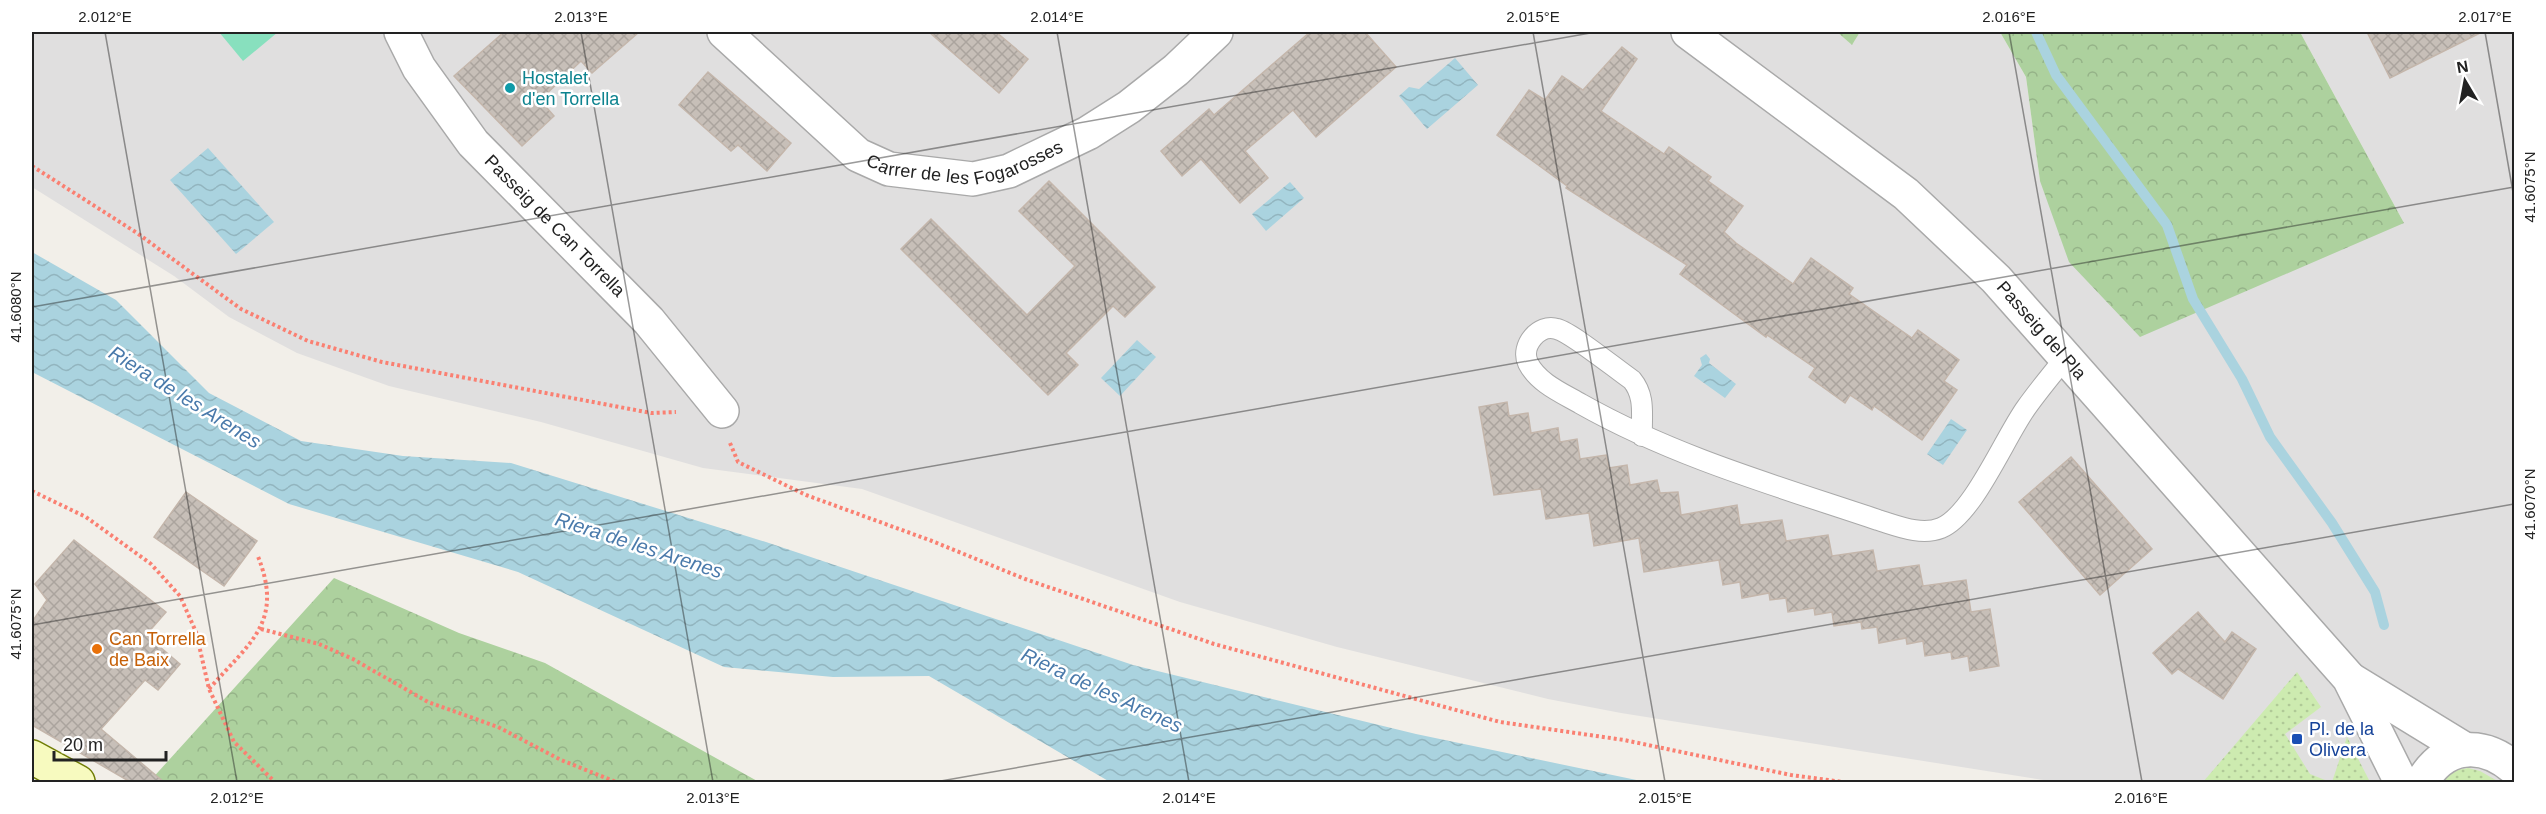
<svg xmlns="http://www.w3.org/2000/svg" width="2546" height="814" font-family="Arial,sans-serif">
<defs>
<pattern id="grass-dots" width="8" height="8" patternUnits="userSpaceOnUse" patternTransform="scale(1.5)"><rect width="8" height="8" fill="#cdebb0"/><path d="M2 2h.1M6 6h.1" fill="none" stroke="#b0c997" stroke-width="1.8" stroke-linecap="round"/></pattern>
<pattern id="forest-crowns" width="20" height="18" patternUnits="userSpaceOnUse" patternTransform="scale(1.5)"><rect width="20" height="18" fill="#add19e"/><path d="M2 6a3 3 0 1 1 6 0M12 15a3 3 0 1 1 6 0" fill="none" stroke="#95b388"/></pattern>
<pattern id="water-waves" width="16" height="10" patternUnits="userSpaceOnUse" patternTransform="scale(1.5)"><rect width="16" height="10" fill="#aad3df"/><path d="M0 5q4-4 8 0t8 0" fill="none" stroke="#92b5bf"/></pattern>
<pattern id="building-cross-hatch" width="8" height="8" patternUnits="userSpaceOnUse" patternTransform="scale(1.5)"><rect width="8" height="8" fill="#c7bfb8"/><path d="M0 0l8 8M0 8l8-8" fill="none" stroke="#aba49e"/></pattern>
</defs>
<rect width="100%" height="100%" fill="#f2efe9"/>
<polygon fill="#e0dfdf" points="32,32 1837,32 1852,45 1860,32 2000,32 2026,77 2040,181 2404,223 2300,32 2514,32 2514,782 2056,782 1621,713 1548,699 1337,647 1180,602 862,489 703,468 541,422 389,386 297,353 229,317 174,276 32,187"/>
<g fill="url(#grass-dots)">
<polygon points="2297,672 2321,707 2285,734 2310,774 2330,782 2203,782"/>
<polygon points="2347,737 2370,782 2332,782"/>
<polygon points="2468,768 2480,771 2499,782 2439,782 2451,771"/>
</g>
<g fill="url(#forest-crowns)">
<polygon points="1837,32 1860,32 1852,45"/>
<polygon points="2000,32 2300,32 2404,223 2140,337 2069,262 2040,181 2026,77"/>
<polygon points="334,578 459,633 545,663 759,782 149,782"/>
</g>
<polygon fill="#88e0be" points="219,32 278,32 243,61"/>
<g fill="url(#water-waves)">
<polygon points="1455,58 1478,85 1427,129 1399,96 1409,87 1419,89"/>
<polygon points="208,148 274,222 236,254 170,180"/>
<polygon points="1290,182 1304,198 1266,231 1252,214"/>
<polygon points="32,252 116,300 209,393 301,441 403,456 511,463 766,542 1133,665 1416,734 1646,782 1110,782 929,676 833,677 724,667 518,572 289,504 32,372"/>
<polygon points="1137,340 1156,357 1120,396 1101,378"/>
<polygon points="1706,354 1710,359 1709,363 1736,384 1725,398 1694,376 1702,365 1700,358"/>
<polygon points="1951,419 1967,430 1943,465 1927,454"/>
</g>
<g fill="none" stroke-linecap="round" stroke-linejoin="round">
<polyline stroke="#aad3df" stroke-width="10" points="2036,32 2056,75 2167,225 2193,299 2242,379 2270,437 2332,523 2375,592 2384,625"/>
</g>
<g fill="url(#building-cross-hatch)" stroke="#c4b6ab" stroke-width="1.5">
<polygon points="504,32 639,32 592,73 581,61 540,100 554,116 522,146 454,76"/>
<polygon points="929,32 996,32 1028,59 999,93"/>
<polygon points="1310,32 1365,32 1396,67 1316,137 1293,110 1245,151 1268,178 1240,203 1201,159 1182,176 1161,151 1209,109 1214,115"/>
<polygon points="2367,32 2482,32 2390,78"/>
<polygon points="1622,47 1637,59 1601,111 1664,154 1669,147 1711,177 1708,181 1743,206 1724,232 1736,243 1793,284 1811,258 1853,288 1849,294 1912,338 1918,330 1959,360 1944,381 1957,390 1922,440 1874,406 1872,410 1850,395 1845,403 1809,377 1815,368 1767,335 1766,337 1680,274 1687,265 1566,188 1567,186 1497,135 1529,90 1545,100 1562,76 1583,90"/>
<polygon points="708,72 791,143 767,171 738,145 731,151 679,105"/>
<polygon points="1049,181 1155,287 1125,317 1113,306 1066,353 1078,365 1048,395 901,249 931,219 1027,315 1075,266 1019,211"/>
<polygon points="1507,402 1509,416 1528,413 1531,433 1558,428 1560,442 1577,439 1580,459 1606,455 1609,468 1627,465 1630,485 1657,480 1660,493 1678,492 1681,515 1737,505 1740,525 1782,520 1786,541 1828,535 1832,556 1873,550 1877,571 1919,565 1923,586 1966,580 1971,612 1990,609 1999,666 1970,671 1968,656 1952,659 1951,652 1925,656 1923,641 1907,644 1906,638 1879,643 1877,627 1862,629 1861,622 1834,626 1832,612 1815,615 1814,608 1788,612 1786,598 1770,600 1769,593 1742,598 1740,582 1723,585 1719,560 1644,572 1639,538 1594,546 1589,513 1546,519 1541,489 1494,495 1479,407"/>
<polygon points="2071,457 2152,549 2100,595 2019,502"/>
<polygon points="186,492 257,541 224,586 154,537"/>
<polygon points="74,540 166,612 146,635 180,664 158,690 145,680 101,729 165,783 132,783 32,725 32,622 47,600 35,584"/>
<polygon points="2198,612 2225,642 2232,632 2256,649 2223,699 2178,669 2172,674 2153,653"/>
</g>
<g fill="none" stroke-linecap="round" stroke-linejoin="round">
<g stroke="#a9a9a9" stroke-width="22">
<path id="lane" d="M1642 436C1641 416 1646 397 1632 380 1616 369 1572 333 1557 329 1539 323 1520 346 1528 363 1538 383 1562 393 1581 404 1675 457 1777 486 1878 520 1898 526 1921 536 1941 528 1973 515 2005 437 2026 408 2038 391 2052 374 2066 357"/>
</g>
<g stroke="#a9a9a9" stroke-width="36">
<g id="street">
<path id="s1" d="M401 32 419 68 473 143 649 321 722 411"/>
<path id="s2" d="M724 32 858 155 889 169 973 179 1009 171 1088 133 1129 107 1176 70 1216 32"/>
<path id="s3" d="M1688 32 1906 194 1996 279 2349 678 2401 782"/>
<polyline points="2350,679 2466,750"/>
<path d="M2422 782C2444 744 2481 740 2514 768"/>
</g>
</g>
<g stroke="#707d05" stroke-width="36">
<polyline id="secondary" points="32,757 78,782"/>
</g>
<g stroke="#fa8072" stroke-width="4" stroke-dasharray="3 3" stroke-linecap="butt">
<polyline points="32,166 137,233 241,309 308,341 382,362 651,413 676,412"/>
<polyline points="730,443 738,462 806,495 932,541 1025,579 1214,644 1500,722 1624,740 1791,775 1843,782"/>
<polyline points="32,491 86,517 151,564 180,596 196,632 209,689 234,742 275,782"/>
<polyline points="261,629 319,644 353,659 428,702 498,727 561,760 616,782"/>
<path d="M209 689C250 642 285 622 257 554"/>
</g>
<use href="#lane" stroke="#fff" stroke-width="20"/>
<use href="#street" stroke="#fff" stroke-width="33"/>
<use href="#secondary" stroke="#f7fabf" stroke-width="33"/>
</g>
<path fill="none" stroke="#222" stroke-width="1.5" stroke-opacity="0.45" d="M105 32 237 782M581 32 713 782M1057 32 1189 782M1533 32 1665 782M2009 32 2142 782M2485 32 2514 198M32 307 1596 32M32 625 2514 187M935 782 2514 504"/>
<circle fill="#0f9aa8" stroke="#fff" stroke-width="2" cx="510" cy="88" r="6"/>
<circle fill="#e8710a" stroke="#fff" stroke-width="2" cx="97" cy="649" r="6"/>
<rect fill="#1a4fb4" stroke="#fff" stroke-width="2" x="2291" y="733" width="12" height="12" rx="3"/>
<g text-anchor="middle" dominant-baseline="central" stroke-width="5" stroke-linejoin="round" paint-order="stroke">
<g font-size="18" fill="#0d838f" stroke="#fff" text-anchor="start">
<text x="522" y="78">Hostalet<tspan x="522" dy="21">d'en Torrella</tspan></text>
</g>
<g font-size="18" fill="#222" stroke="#fff">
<text stroke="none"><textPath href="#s2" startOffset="294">Carrer de les Fogarosses</textPath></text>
<text stroke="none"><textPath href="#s1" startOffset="249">Passeig de Can Torrella</textPath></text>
<text stroke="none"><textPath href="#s3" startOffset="464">Passeig del Pla</textPath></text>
</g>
<g font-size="18" fill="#c56008" stroke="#fff" text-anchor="start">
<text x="109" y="639">Can Torrella<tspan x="109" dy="21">de Baix</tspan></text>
</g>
<g font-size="18" fill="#164399" stroke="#fff" text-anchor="start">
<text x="2309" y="729">Pl. de la<tspan x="2309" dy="21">Olivera</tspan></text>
</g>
<g font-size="20" font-style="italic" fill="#4a7aab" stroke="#fff">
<text transform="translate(185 397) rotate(32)">Riera de les Arenes</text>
<text transform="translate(639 545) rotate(18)">Riera de les Arenes</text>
<text transform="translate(1102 690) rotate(25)">Riera de les Arenes</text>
</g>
</g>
<rect width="2546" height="814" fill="none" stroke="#ffffff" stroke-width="66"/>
<g transform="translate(2465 81) rotate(350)" stroke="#ffffff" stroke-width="4.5" paint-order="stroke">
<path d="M0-4.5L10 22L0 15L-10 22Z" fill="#222222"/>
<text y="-9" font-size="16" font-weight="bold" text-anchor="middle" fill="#222222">N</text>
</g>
<path d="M54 751v9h112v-9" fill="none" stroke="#222222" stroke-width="3"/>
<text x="63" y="751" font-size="18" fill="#222222" stroke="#ffffff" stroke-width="4.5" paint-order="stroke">20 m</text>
<rect x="33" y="33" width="2480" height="748" fill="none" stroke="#222" stroke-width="2"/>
<g font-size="15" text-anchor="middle" fill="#222">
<text x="105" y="22">2.012°E</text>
<text x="581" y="22">2.013°E</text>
<text x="1057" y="22">2.014°E</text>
<text x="1533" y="22">2.015°E</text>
<text x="2009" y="22">2.016°E</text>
<text x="2485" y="22">2.017°E</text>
<text transform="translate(2530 187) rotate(-90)" y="5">41.6075°N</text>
<text transform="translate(16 307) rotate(-90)" y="5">41.6080°N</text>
<text transform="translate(2530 504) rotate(-90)" y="5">41.6070°N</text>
<text transform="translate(16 624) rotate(-90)" y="5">41.6075°N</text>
<text x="237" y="803">2.012°E</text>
<text x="713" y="803">2.013°E</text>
<text x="1189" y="803">2.014°E</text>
<text x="1665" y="803">2.015°E</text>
<text x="2141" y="803">2.016°E</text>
</g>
</svg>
